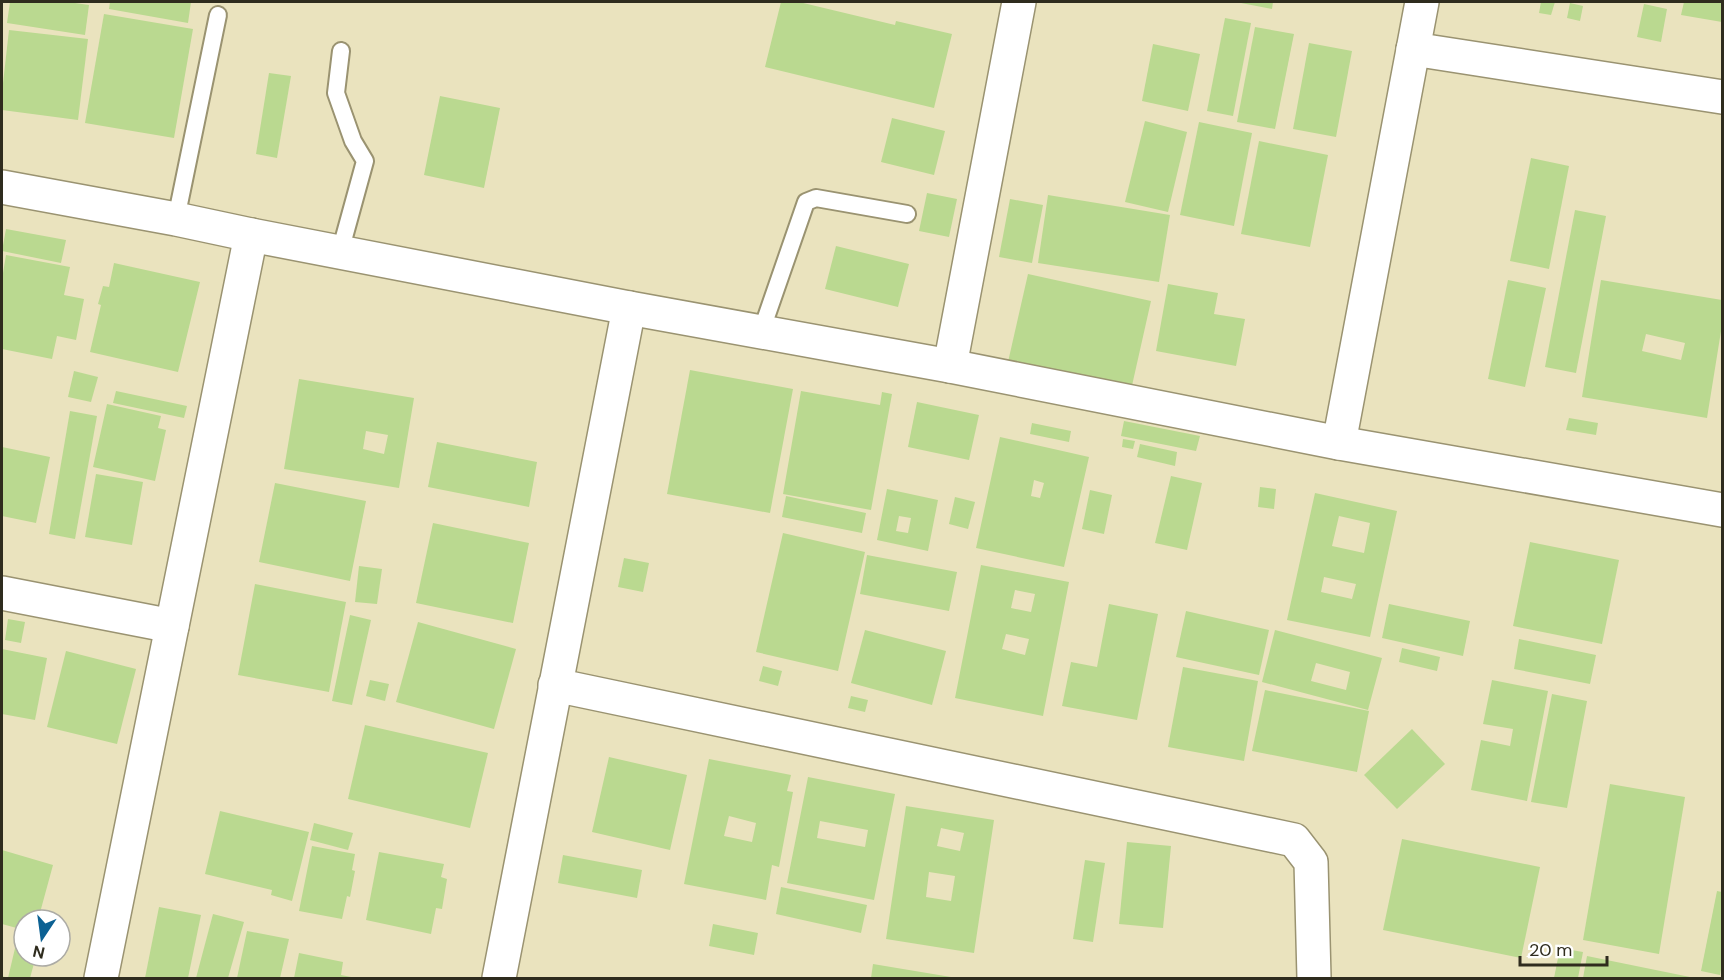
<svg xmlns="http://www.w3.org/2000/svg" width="1724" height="980" font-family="'DM Sans',sans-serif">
<rect width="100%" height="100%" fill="#eae3be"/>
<g fill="#bad990" fill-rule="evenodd">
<polygon points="10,2 68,2 89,5 85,35 7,23"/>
<polygon points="110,2 191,2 188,23 109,9"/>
<polygon points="781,2 799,2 895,25 896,21 952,34 934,108 765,67"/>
<polygon points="1541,2 1555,2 1551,15 1539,13"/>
<polygon points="1684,2 1722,2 1722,22 1681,15"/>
<polygon points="1241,3 1241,2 1273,2 1272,9"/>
<polygon points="1570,3 1583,6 1580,21 1567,18"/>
<polygon points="1644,4 1667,9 1661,42 1637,37"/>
<polygon points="104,14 193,29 174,138 85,123"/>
<polygon points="1225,18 1251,23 1233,116 1207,111"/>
<polygon points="1255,27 1294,34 1275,129 1237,122"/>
<polygon points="9,30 88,39 78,120 2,110 2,92"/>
<polygon points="1309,43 1352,51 1336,137 1293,129"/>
<polygon points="1153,44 1200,54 1188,111 1142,101"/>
<polygon points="269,73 291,76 277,158 256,154"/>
<polygon points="440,96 500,108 484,188 424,175"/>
<polygon points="892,118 945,131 934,175 881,162"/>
<polygon points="1145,121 1187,132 1168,212 1125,202"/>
<polygon points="1199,122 1252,133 1234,226 1180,215"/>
<polygon points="1259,141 1328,155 1310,247 1241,234"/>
<polygon points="1531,158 1569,166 1549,269 1510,261"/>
<polygon points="927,193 957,199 949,237 919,231"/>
<polygon points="1048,195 1170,215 1159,282 1038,263"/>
<polygon points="1010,199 1043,205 1032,263 999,257"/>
<polygon points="1575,210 1606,216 1576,373 1545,367"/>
<polygon points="6,229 66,240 61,263 2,251"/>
<polygon points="836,246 909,264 898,307 825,289"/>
<polygon points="6,255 70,267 64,295 84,299 76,340 57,336 52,359 2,349 2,279"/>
<polygon points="114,263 200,282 178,372 90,352 101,305 98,304 103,286 109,287"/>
<polygon points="1028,274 1151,301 1131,390 1008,362"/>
<polygon points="1508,280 1546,288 1525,387 1488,379"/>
<path d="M1601 280 1722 300V325L1707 418 1582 397ZM1646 334 1685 343 1681 360 1642 351Z"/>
<polygon points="1168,284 1218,293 1214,314 1245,319 1236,366 1156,351"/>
<polygon points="690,370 793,389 770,513 667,494"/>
<polygon points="74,371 98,377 91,402 68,397"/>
<path d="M299 379 414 398 399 488 284 469ZM366 431 388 435 384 454 363 449Z"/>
<polygon points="116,391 187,406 184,418 113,403"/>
<polygon points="801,391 880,405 882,392 892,394 871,510 783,494"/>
<polygon points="917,402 979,415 969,460 908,447"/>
<polygon points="107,404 161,416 158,428 166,430 155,481 93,467"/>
<polygon points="70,411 97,416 75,539 49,534"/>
<polygon points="1569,418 1598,423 1596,435 1566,430"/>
<polygon points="1124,421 1200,436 1196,451 1121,436"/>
<polygon points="1032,423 1071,431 1069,442 1030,434"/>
<path d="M1000 437 1089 457 1064 567 976 548ZM1034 480 1044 483 1040 498 1031 496Z"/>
<polygon points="1123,439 1135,441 1133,449 1122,447"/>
<polygon points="437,442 537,462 529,507 428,487"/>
<polygon points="1140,444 1177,452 1175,466 1137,457"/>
<polygon points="2,447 50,457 36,523 2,516"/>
<polygon points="96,474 143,482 132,545 85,537"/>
<polygon points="1171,476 1202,483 1187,550 1155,543"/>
<polygon points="275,483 366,501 350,581 259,562"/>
<polygon points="1260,487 1276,489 1274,509 1258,507"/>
<path d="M887 489 938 500 928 551 877 540ZM899 516 911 518 908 533 896 531Z"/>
<polygon points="1090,490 1112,495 1104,534 1082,529"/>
<path d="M1315 493 1397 511 1370 637 1287 620ZM1339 516 1370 523 1364 553 1332 546ZM1324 577 1356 584 1352 599 1321 592Z"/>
<polygon points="786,496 866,513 862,533 782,517"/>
<polygon points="955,497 975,502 968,529 949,524"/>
<polygon points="433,523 529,543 513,623 416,603"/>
<polygon points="783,533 865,552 838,671 756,652"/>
<polygon points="1530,542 1619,560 1602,644 1513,626"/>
<polygon points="867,555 957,572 949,611 860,594"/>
<polygon points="624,558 649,563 643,592 618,587"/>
<path d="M981 565 1069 582 1043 716 955 698ZM1015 590 1035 594 1031 612 1011 608ZM1006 634 1029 639 1025 655 1002 649Z"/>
<polygon points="359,566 382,569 377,604 355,602"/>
<polygon points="255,584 346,602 329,692 238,675"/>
<polygon points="1109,604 1158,614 1137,720 1062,706 1071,662 1097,667"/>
<polygon points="1389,604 1470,621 1463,656 1382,638"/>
<polygon points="1186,611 1269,630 1259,675 1176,657"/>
<polygon points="350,615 371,620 352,705 332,701"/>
<polygon points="8,619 25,622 21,643 5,640"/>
<polygon points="418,622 516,649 494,729 396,702"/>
<polygon points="865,630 946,651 932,705 851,683"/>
<path d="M1275 630 1382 658 1368 710 1262 682ZM1316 663 1350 672 1346 690 1311 681Z"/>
<polygon points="1519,639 1596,655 1590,684 1514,669"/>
<polygon points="1402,648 1440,657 1437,671 1399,662"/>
<polygon points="2,649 47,658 35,720 2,714"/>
<polygon points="66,651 136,669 117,744 47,727"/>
<polygon points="763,666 782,671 778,686 759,681"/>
<polygon points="1183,667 1258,681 1244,761 1168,747"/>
<polygon points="370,680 389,684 385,701 366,696"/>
<polygon points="1492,680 1548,691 1527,801 1471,790 1481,740 1510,746 1513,729 1483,724"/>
<polygon points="1265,690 1369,711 1357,772 1252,751"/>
<polygon points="1552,694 1587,701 1567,808 1531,802"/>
<polygon points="851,696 868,700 865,712 848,708"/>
<polygon points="365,725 488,753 470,828 348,799"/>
<polygon points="1412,729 1445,764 1397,809 1364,775"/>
<polygon points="609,757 687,775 670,850 592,832"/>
<path d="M709 759 791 775 787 791 793 792 779 867 772 865 766 900 684 884ZM729 816 756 823 752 842 724 836Z"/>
<path d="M808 777 895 794 874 900 787 883ZM820 821 868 830 865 847 817 838Z"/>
<polygon points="1610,784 1685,797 1659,954 1583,940"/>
<path d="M906 806 994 820 974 953 886 939ZM941 828 964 833 960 851 937 846ZM929 872 955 876 951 901 926 897Z"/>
<polygon points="220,811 309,832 292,901 271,895 272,890 205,874"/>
<polygon points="314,823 353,833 348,850 310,840"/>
<polygon points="1402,839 1540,867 1521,958 1383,930"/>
<polygon points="1127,842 1171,846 1163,928 1119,924"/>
<polygon points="312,846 355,854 352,870 355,871 350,897 347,896 342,919 299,911"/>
<polygon points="2,850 53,865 38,920 24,920 24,930 2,924"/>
<polygon points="379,852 444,864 441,877 447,879 442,909 436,908 431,934 366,920"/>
<polygon points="563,855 642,870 637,898 558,883"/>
<polygon points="1085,860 1105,863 1093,942 1073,939"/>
<polygon points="781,887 867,905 861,933 776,914"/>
<polygon points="1717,891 1722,892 1722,964 1720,975 1701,971"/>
<polygon points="159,907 201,915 188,978 145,978"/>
<polygon points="213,914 244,922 228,978 196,978"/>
<polygon points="713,924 758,933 754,955 709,946"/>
<polygon points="247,931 289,939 280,978 237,978"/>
<polygon points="16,944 24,946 24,956 36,956 30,978 2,978 2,976 8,978"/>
<polygon points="1560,948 1583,952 1578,978 1554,978"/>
<polygon points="299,953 343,962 341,975 356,978 294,978"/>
<polygon points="1587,956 1690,977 1690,978 1583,978"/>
<polygon points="873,964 951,977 951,978 871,978"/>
</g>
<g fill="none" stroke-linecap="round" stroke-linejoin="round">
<g stroke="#9a9371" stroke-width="20">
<g id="service">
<polyline points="176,219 218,15"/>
<polyline points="340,252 365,161 353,141 336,93 341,51"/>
<polyline points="761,332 806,202 816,198 907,214"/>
</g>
</g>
<g stroke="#9a9371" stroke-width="36">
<g id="minor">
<polyline points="1413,49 1722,97"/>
<polyline points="2,187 176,219 251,235 629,308 950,366 1339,443 1722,510"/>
<polyline points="950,366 1019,2"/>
<polyline points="1339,443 1422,2"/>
<polyline points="2,593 172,626"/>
<polyline points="555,685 1294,840 1311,862 1314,978"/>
<polyline points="101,978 251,235"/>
<polyline points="499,978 629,308"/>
</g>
</g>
<use href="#service" stroke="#fff" stroke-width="16"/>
<use href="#minor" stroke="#fff" stroke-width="33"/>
</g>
<rect width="1724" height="980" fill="none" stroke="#2f2c1e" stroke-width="6"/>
<g transform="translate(42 938) rotate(193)"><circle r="28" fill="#ffffff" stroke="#acaba5" stroke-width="1.5"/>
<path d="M0-4.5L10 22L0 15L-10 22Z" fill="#0c6193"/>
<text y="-9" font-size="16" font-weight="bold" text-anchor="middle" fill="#2f2c1e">N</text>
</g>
<path d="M1520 956v9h87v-9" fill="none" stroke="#2f2c1e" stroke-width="3"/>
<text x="1529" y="956" font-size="18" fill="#2f2c1e" stroke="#ffffff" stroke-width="4.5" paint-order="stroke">20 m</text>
</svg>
